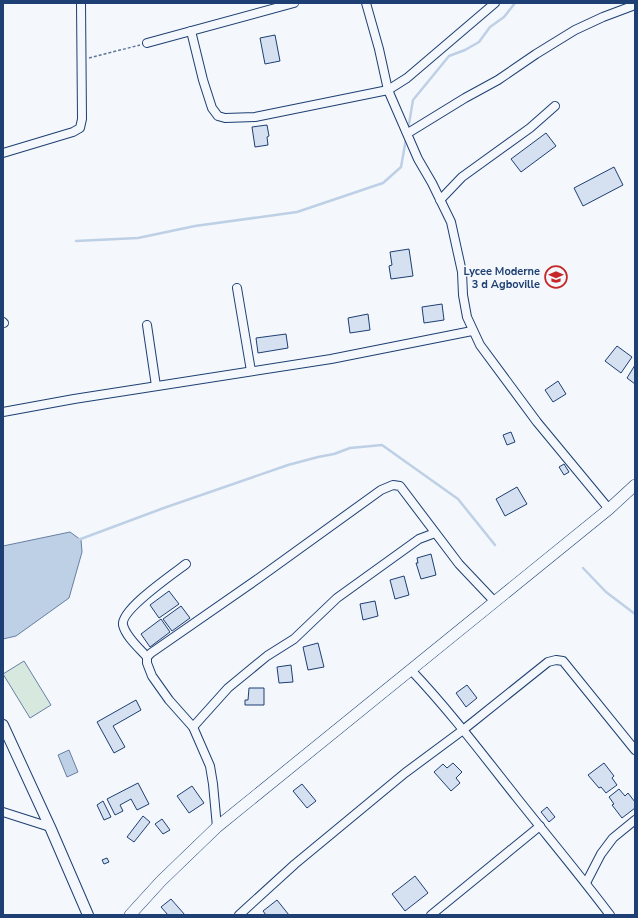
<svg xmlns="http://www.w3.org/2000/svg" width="638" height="918" font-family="'Nunito Sans',sans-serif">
<rect width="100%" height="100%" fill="#f4f7fb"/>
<polygon fill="#d7e8df" stroke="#687fa3" points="24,661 51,705 30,718 3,674"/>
<g fill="#bed0e5" stroke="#687fa3">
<polygon points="70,532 81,540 82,552 69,598 16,636 3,639 3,546"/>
<polygon points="69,750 78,772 67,777 58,755"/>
</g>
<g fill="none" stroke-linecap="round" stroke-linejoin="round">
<g stroke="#bed0e5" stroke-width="2.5">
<polyline points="408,130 413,100 449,56 465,50 479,42 490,27 504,17 515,3"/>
<polyline points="76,241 138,238 195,226 297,212 383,183 401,167 406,139"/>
<polyline points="78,540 161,509 288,465 318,457 334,454 350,448 382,445 458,499 495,545"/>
<polyline points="583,568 606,592 635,614"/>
</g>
</g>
<g fill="#d5e0f0" stroke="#1d3f73">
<polygon points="275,35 280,61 265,64 260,38"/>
<polygon points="267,125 269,136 267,137 268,145 255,147 252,127"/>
<polygon points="546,133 556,146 521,172 511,159"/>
<polygon points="614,167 623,185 583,206 574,188"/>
<polygon points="409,249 413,276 391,279 389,266 392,265 390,252"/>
<polygon points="442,304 444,320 424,323 422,307"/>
<polygon points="368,314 370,330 350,333 348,318"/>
<polygon points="286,334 288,348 258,353 256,338"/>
<polygon points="617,346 632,357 621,373 605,361"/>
<polygon points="635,365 635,384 627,378"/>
<polygon points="558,381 566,394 553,402 545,390"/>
<polygon points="511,432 515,442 507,445 503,435"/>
<polygon points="564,464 569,472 564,475 559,467"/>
<polygon points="517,487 527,504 505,516 496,499"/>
<polygon points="431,554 436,575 421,579 416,563 418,563 417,558"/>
<polygon points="404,576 409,595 395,599 390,580"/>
<polygon points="169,591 179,604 159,618 150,605"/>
<polygon points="375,601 378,616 363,620 360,604"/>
<polygon points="181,606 190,618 172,631 163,619"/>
<polygon points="161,619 170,632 150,647 141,634"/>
<polygon points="318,643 324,667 308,670 303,647"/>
<polygon points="291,665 293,682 279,683 277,667"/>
<polygon points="467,685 477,698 466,707 456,693"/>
<polygon points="249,688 264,688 264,705 245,705 245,700 248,700"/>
<polygon points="136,700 141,710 113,726 125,747 114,753 97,722"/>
<polygon points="453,763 462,772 456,778 460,783 451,791 434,772 443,764 447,768"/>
<polygon points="604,763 614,776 612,778 617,785 606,793 601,787 599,788 588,775"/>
<polygon points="138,783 149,804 137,810 131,799 120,805 123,811 115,815 107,799"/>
<polygon points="302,784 316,801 307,808 293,791"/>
<polygon points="192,786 204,803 189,813 177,796"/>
<polygon points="619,789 625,796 628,793 635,802 635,808 622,818 612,805 614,804 609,797"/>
<polygon points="103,801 111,817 104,820 97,805"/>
<polygon points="547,807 555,817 549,822 541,812"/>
<polygon points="143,816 150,822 134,842 127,837"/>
<polygon points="162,819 170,830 163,834 155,824"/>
<polygon points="107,858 109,862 104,864 102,860"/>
<polygon points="415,876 428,893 405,911 392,894"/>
<polygon points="171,899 185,915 168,915 161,907"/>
<polygon points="277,900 289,915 266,915 263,911"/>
</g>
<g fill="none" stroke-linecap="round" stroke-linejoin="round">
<g stroke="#1d3f73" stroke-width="10">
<g id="minor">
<polyline points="366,3 379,49 388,90 418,159 432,183 451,222 462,272 463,295 467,317 480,345 537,422 609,509"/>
<polyline points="191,31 203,80 212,108 218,116 225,118 255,117 388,90 407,78 495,3"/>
<polyline points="147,43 294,3"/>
<polyline points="408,133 465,98 498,80 536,54 575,30 603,17 635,5"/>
<polyline points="3,153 73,132 80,128 82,119 81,3"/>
<polyline points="440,200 462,177 530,128 555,106"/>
<polyline points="237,288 251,371"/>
<polyline points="3,322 4,323"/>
<polyline points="147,325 156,386"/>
<polyline points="3,412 74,399 331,359 472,331"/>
<path d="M147 657C139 648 126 637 123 625 120 610 173 574 186 564"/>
<path d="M411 670C449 710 483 755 517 798 548 837 580 875 610 915"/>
<polyline points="193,727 228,688 267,656 294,639 337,598 419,539 435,533"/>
<polyline points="3,812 50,827"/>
<polyline points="217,827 213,784 210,766 193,727 169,700 152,676 147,663 147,657 151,653 259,578 381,490 393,485 400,486 459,564 494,601"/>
<polyline points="586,883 601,854 613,838 635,820"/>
<polyline points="239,915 295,864 405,773 463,730 548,662 556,660 563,661 635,750"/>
<polyline points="431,915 540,826"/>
</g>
</g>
<g stroke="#1d3f73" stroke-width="12">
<polyline id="tertiary" points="3,725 50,827 88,915"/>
</g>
<g stroke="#1d3f73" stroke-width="12">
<polyline id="secondary" points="130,915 161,881 217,827 609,509 635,485"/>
</g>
<polyline stroke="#5e769c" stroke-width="1.5" stroke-dasharray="3 2" stroke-linecap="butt" points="89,58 140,45"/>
<use href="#minor" stroke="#f4f7fb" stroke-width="8"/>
<use href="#tertiary" stroke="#f4f7fb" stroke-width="10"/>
<use href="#secondary" stroke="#f4f7fb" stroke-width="11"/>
</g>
<defs>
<g id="school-ring" transform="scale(1.15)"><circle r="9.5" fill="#f4f7fb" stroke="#c62828" stroke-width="1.5"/><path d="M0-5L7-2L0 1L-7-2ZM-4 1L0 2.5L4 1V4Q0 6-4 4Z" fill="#c62828"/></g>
</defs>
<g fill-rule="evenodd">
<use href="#school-ring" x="556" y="277"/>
</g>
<g text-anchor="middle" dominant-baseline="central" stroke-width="3" stroke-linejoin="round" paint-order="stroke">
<g font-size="11" font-weight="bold" fill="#1d3f73" stroke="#f4f7fb" text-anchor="end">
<text x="540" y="271">Lycee Moderne<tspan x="540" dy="13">3 d Agboville</tspan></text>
</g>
</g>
<rect width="638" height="918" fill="none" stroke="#1d3f73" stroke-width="8"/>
</svg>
